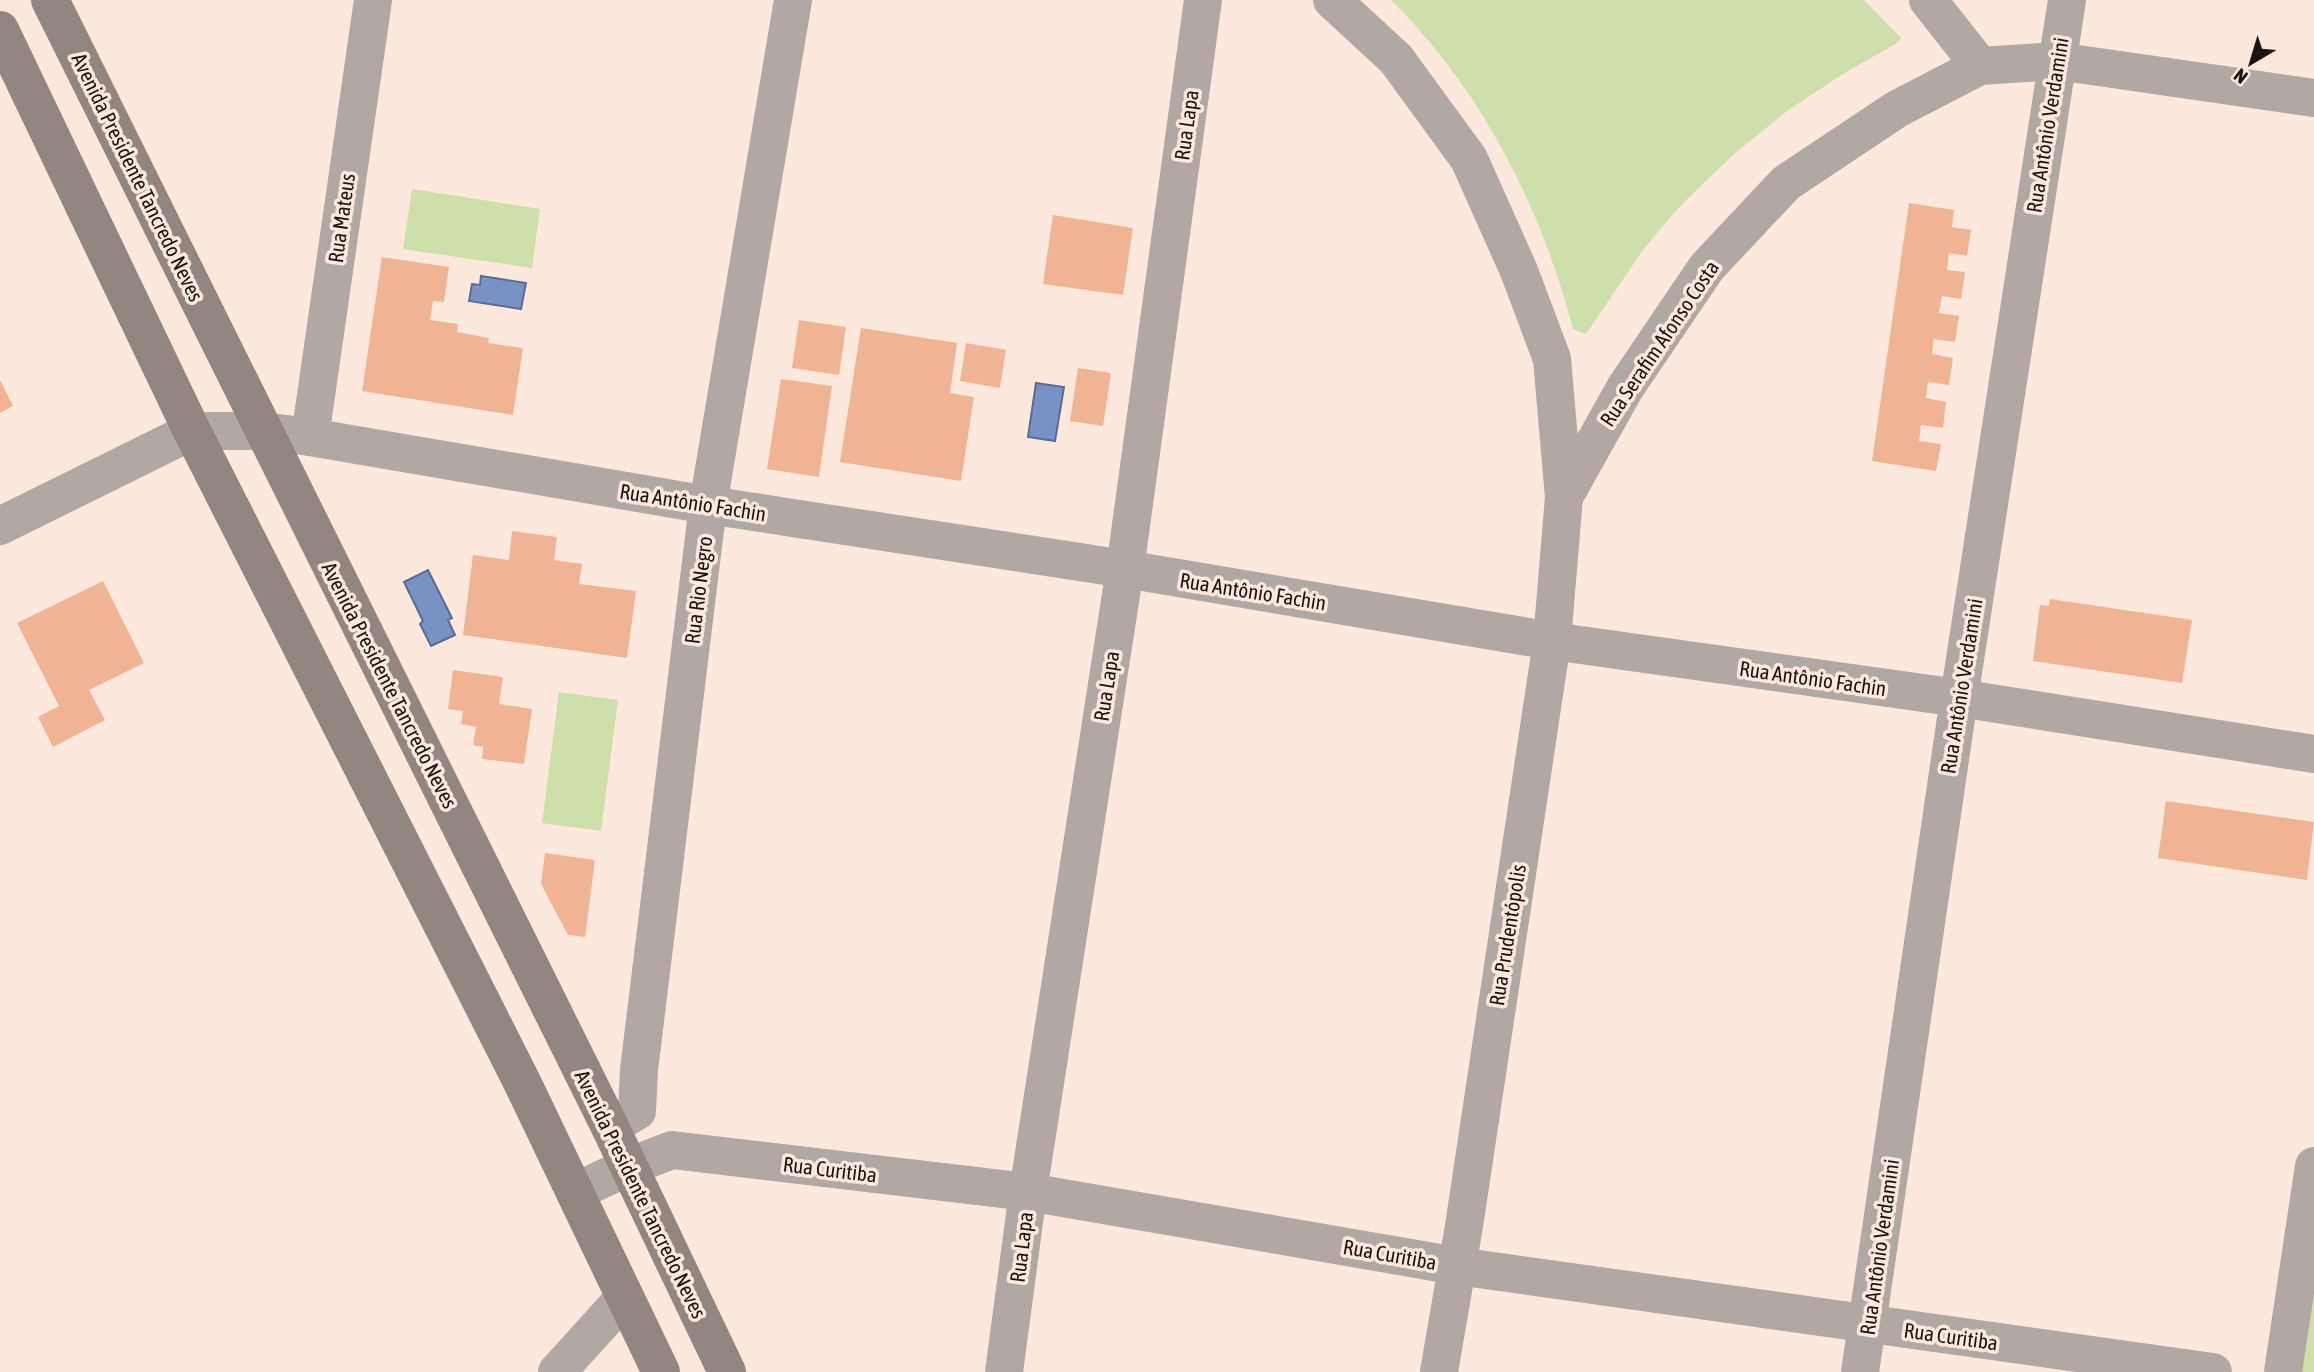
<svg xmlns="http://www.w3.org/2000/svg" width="2314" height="1372" font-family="'Asap Condensed',sans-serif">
<rect width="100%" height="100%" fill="#fde8de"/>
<g fill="#cddfab">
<path d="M1391 0H1864L1901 38 1894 45 1846 72 1787 111 1734 154 1682 204 1645 247 1586 334 1573 329C1541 207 1482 90 1391 0Z"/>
<polygon points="412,189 540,209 532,268 403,249"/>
<polygon points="559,692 618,700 601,831 542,823"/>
<polygon points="2314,1213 2314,1372 2290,1372"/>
</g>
<g fill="#7892c6" stroke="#5c6c90" stroke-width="2">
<polygon points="481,276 526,283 521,309 469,301 472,284 480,285"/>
<polygon points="1036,383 1064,387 1055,441 1028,437"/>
<polygon points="428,570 452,618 448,620 455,635 431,646 420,624 423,621 404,582"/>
</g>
<g fill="#f0b495">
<polygon points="1909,203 1954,210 1952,227 1971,230 1967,256 1949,253 1947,270 1965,272 1961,299 1942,296 1939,313 1959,316 1955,342 1934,339 1932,354 1953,358 1949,385 1928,382 1926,398 1946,402 1943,428 1921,425 1919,441 1941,444 1936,471 1872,461"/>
<polygon points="1053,215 1133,228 1123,295 1043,284"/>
<polygon points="382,257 449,267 444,302 433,301 430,320 458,324 457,332 489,338 488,343 523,348 513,415 362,391"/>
<polygon points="799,320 846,327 839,375 792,368"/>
<polygon points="861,328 957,343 950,393 974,397 961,481 840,462"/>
<polygon points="966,343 1006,350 1000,388 960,381"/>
<polygon points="1078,368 1111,373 1103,426 1070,421"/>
<polygon points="781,379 832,386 819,477 767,469"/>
<polygon points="0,380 13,406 0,413"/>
<polygon points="512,531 557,537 554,560 582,564 579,584 636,591 627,658 463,635 473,555 509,560"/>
<polygon points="103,581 144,663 89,690 105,720 53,747 38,717 59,706 17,623"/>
<polygon points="2050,599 2192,620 2182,683 2033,661 2040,605 2049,606"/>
<polygon points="453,670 503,677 499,704 532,709 524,764 482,759 483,747 473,745 476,727 461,724 463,711 448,709"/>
<polygon points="2166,801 2314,822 2307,880 2158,858"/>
<polygon points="545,853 595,860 585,937 568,935 541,884"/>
</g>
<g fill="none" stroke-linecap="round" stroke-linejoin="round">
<g stroke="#b1a8a3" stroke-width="38">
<polyline points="1332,0 1396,59 1469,159 1519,271 1552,359 1564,497 1552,641 1464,1226 1439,1372"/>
<polyline points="1928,0 1980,66"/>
<polyline points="310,437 373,0"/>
<polyline points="1564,497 1625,388 1707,267 1786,183 1897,109 1980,66 2057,61 2314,98"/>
<polyline points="0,526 192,431 263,431 310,437 708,505 1125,569 1552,641 1959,698 2314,754"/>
<polyline points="610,1127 637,1111 639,1070 708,505 793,0"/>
<polyline points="575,1192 630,1166 672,1150 1028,1192 1457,1266 2213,1372"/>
<polyline points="557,1372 624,1298"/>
<polyline points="1004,1372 1028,1192 1125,569 1203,0"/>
<polyline points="1860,1372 1959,698 2067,0"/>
<polyline points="2283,1372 2314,1166"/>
</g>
<g stroke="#938680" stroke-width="38">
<polyline points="50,0 610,1127 727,1372"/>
<polyline points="0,30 192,431 521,1080 661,1372"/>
</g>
</g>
<g text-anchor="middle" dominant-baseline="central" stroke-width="7" stroke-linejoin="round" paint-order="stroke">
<g font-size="21" fill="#1b1411" stroke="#fde8de">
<text transform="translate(1186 125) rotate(-82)">Rua Lapa</text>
<text transform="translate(2047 125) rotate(-81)">Rua Antônio Verdamini</text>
<text transform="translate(138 177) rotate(64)">Avenida Presidente Tancredo Neves</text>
<text transform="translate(341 218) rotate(-82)">Rua Mateus</text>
<text transform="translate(1659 343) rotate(-56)">Rua Serafim Afonso Costa</text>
<text transform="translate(693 502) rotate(9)">Rua Antônio Fachin</text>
<text transform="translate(698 590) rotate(-83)">Rua Rio Negro</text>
<text transform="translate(1253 591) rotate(9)">Rua Antônio Fachin</text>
<text transform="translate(1813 678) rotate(8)">Rua Antônio Fachin</text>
<text transform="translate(390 685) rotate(63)">Avenida Presidente Tancredo Neves</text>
<text transform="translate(1106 686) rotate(-81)">Rua Lapa</text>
<text transform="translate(1961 686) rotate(-81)">Rua Antônio Verdamini</text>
<text transform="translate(1507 935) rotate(-81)">Rua Prudentópolis</text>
<text transform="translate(830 1169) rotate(7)">Rua Curitiba</text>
<text transform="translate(641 1194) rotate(64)">Avenida Presidente Tancredo Neves</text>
<text transform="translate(1021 1247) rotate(-83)">Rua Lapa</text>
<text transform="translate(1879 1247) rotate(-82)">Rua Antônio Verdamini</text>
<text transform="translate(1390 1254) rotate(10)">Rua Curitiba</text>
<text transform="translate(1951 1336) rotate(8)">Rua Curitiba</text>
</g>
</g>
<g transform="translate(2251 63) rotate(218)" stroke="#fde8de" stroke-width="5" paint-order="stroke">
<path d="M0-5L12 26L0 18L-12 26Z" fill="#1b1411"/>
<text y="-10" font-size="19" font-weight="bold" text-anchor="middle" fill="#1b1411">N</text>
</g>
</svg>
